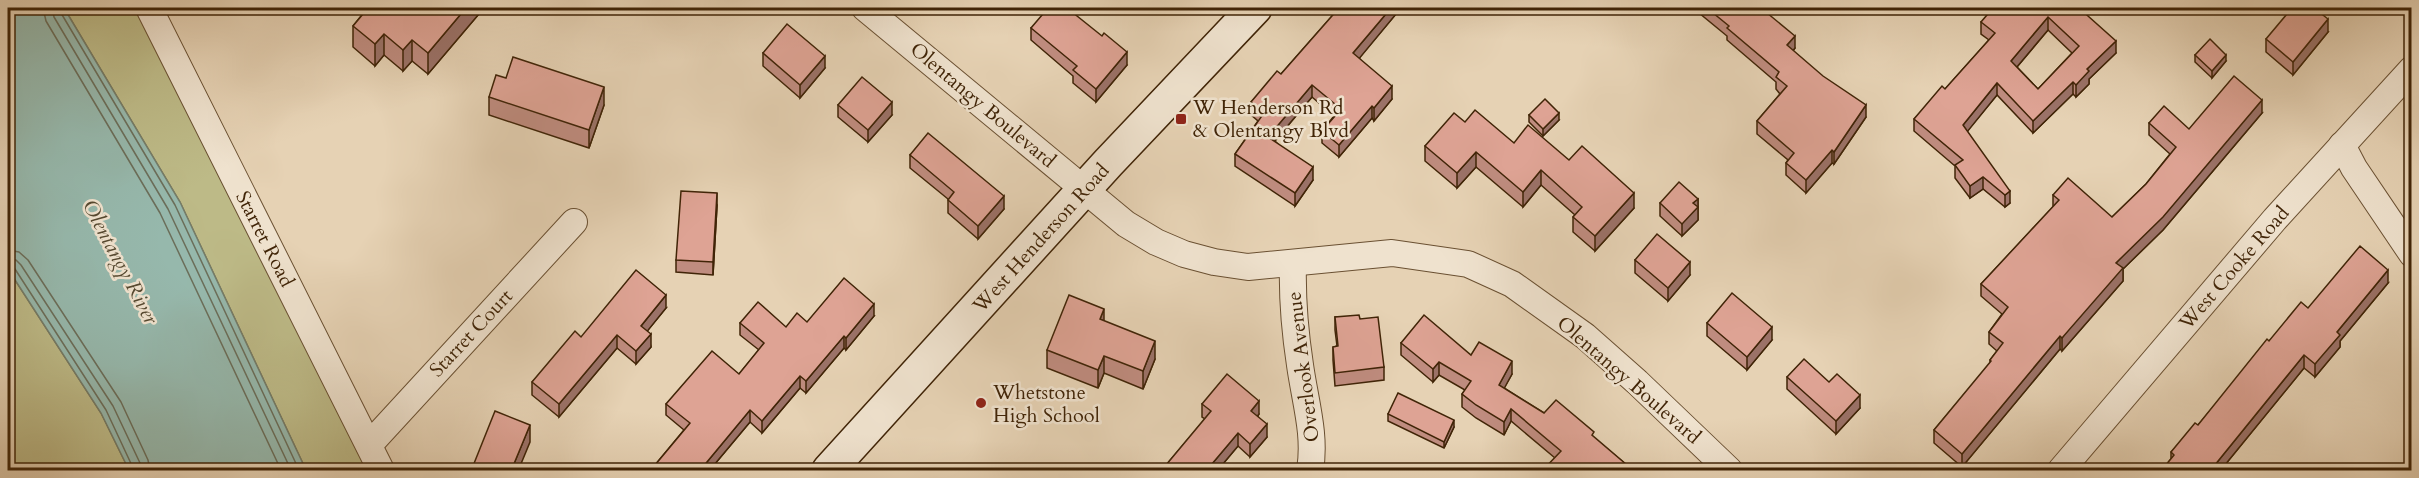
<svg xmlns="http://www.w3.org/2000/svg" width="2419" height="478" font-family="Cardo,serif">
<rect width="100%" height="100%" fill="#e6d2b4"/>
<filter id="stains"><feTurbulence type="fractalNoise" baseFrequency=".00333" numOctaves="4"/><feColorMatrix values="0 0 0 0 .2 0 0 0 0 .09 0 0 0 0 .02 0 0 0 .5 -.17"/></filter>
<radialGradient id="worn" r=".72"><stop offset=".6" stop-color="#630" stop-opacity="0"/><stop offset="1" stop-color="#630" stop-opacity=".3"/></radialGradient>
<g fill="#bdba87" stroke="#7e6f47" stroke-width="1.5">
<polygon points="64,8 147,8 389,470 306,470 180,202"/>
<polygon points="8,269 101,413 129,470 8,470"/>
</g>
<polygon fill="#96b8ac" stroke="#747d6a" stroke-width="1.5" points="8,8 64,8 180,202 306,470 129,470 101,413 8,269"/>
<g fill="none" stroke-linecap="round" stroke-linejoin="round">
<g stroke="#6b6e5a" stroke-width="1.5">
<polyline points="43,8 46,21 160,213 281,470"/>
<polyline points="52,8 54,17 168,209 291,470"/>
<polyline points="60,8 61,13 175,205 299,470"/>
<polyline points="8,250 19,252 28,260 121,402 148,460 150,470"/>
<polyline points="8,259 16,260 21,265 113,406 140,463 141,470"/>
<polyline points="8,266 15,269 106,410 134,470"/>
</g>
<g stroke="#6a5032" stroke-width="28">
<g id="minor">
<polyline points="149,8 381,470"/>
<polyline points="865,8 1126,224 1156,242 1184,254 1214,262 1248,267 1392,253 1468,264 1512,284 1585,336 1637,382 1729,470"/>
<polyline points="2342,145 2354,168 2412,254"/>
<path d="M1293 264C1292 298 1295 332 1300 365 1305 401 1316 435 1310 470"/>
<polyline points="369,445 574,222"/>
<polyline points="2061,470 2275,219 2412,69"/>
</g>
</g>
<g stroke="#402407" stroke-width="36">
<polyline id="secondary" points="829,470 1108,163 1255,8"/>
</g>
<use href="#minor" stroke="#efe2ce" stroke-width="26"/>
<use href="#secondary" stroke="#efe2ce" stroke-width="33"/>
</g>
<g fill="#bf8c7f" stroke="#402407" stroke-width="1.5" fill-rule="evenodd">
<polygon points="361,8 484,8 428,74 412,61 403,71 384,55 375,66 353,47 353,26 365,11"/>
<polygon points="1339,8 1401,8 1359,58 1392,99 1374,121 1372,118 1339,157 1322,143 1322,131 1334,116 1312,97 1275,141 1313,180 1295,206 1235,166 1235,154 1258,121 1251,115 1251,102 1281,74"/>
<polygon points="1693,8 1761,8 1795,48 1793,51 1866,117 1834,164 1832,163 1806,193 1786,175 1786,163 1788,160 1757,134 1757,121 1780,94 1776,89 1776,82 1727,40 1727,36"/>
<path d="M2079 8 2116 53 2089 79V84L2076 97 2073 94 2033 133 1997 95 1967 131 2010 203 2005 207 1983 189 1970 198 1955 178V166L1914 131V119L1945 89 1989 40 1981 34V22ZM2048 30 2072 53 2038 89 2017 67Z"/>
<polygon points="1031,28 1127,65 1096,102 1073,83 1073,76 1031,40"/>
<polygon points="2328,32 2293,75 2266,52 2266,39"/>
<polygon points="763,53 825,68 800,98 763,66"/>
<polygon points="2195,55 2226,61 2212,78 2195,62"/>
<polygon points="506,78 604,105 589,148 489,115 489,97"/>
<polygon points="838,105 892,115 868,142 838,117"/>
<polygon points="2262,113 2163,230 2123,269 2123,281 2062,351 2060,349 1962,467 1934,443 1934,430 1990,364 1990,360 1997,351 1989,344 1989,332 2002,314 1981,296 1981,284 2053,207 2053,195 2112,217 2146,184 2170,154 2149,135 2149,123 2189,129"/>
<polygon points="1529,115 1559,120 1543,136 1529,122"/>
<polygon points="1465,122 1514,143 1569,160 1634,208 1595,251 1573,232 1573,217 1575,215 1541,185 1523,207 1476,167 1457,188 1425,161 1425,146"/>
<polygon points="910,155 1004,209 978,239 948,213 948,199 910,168"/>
<polygon points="1698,199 1698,220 1682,236 1660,216 1660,203"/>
<polygon points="717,206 713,275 676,272 676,260"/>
<polygon points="1635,260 1690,275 1668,301 1635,273"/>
<polygon points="2388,283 2340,341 2340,347 2315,377 2304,368 2220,471 2161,471 2171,459 2171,452 2198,425 2269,341 2308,308"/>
<polygon points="666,308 647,331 651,347 636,364 617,348 559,417 532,395 532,382 581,337"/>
<polygon points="874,316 846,350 844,348 806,393 800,388 762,433 750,422 709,471 650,471 684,430 666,415 666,404 739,374 759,350 740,335 740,323 786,327 807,322"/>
<polygon points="1335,317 1360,319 1384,367 1384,380 1335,386 1333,360 1333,347 1337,346 1335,330"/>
<polygon points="1104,321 1155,359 1143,389 1104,373 1098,388 1047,368 1047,350"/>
<polygon points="1707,323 1772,340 1747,370 1707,336"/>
<polygon points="1401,343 1471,355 1512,374 1504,388 1544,413 1594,438 1634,471 1542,471 1555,458 1511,421 1504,435 1476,418 1462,407 1462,394 1465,390 1439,375 1433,382 1401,355"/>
<polygon points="1787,377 1829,382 1860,408 1836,434 1787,389"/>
<polygon points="1202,404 1259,414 1258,416 1267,437 1250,457 1238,446 1217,471 1161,471 1205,419 1202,417"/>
<polygon points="1388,414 1454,427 1444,448 1388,421"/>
</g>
<g fill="#9b7268" stroke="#402407" stroke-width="1.5">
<polygon points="466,8 484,8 428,74 428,53"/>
<polygon points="1391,8 1401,8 1353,66 1353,53"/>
<polygon points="2048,17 2048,30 2011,74 2011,61"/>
<polygon points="2328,19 2328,32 2293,75 2293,62"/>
<polygon points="384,34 384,55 375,66 375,44"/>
<polygon points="1795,36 1795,48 1787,58 1787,45"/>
<polygon points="412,40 412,61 403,71 403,50"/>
<polygon points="2116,41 2116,53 2089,79 2089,84 2076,97 2076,85 2087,69"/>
<polygon points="1127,52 1127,65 1096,102 1096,89"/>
<polygon points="2226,55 2226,61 2212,78 2212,71"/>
<polygon points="825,56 825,68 800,98 800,85"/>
<polygon points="2073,82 2073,94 2033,133 2033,121"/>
<polygon points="1997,83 1997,95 1963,137 1963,125"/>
<polygon points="1312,85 1312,97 1268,149 1268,137"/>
<polygon points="1392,86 1392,99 1374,121 1374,108"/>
<polygon points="604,87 604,105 589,148 589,130"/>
<polygon points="2262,100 2262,113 2163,230 2123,269 2123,281 2062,351 2062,338 2116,263"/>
<polygon points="892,102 892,115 868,142 868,130"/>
<polygon points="1866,105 1866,117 1834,164 1834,152"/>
<polygon points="1372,106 1372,118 1339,157 1339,145"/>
<polygon points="1559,113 1559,120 1543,136 1543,129"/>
<polygon points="1832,150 1832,163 1806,193 1806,180"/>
<polygon points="1476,152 1476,167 1457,188 1457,173"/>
<polygon points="1313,167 1313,180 1295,206 1295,193"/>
<polygon points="1541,170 1541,185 1523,207 1523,192"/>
<polygon points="1983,177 1983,189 1970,198 1970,186"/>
<polygon points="2010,191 2010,203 2005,207 2005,195"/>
<polygon points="717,193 717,206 713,275 713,262"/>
<polygon points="1634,193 1634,208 1595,251 1595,236"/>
<polygon points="1004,196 1004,209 978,239 978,226"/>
<polygon points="1698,199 1698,220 1682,236 1682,224 1693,203"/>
<polygon points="1690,262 1690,275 1668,301 1668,288"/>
<polygon points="2388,270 2388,283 2340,341 2340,347 2315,377 2315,364 2337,332"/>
<polygon points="666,295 666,308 641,339 641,326"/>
<polygon points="874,304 874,316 846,350 846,338"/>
<polygon points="1104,309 1104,326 1100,319"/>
<polygon points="1772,327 1772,340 1747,370 1747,357"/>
<polygon points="651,334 651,347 636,364 636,351"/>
<polygon points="617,335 617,348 559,417 559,404"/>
<polygon points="844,336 844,348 806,393 806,381"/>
<polygon points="2060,336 2060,349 1962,467 1962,454"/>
<polygon points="1155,341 1155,359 1143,389 1143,371"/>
<polygon points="2304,355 2304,368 2220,471 2210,471"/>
<polygon points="1104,356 1104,373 1098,388 1098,370"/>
<polygon points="1512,361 1512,374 1499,398 1499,385"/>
<polygon points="1439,362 1439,375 1433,382 1433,369"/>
<polygon points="800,376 800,388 762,433 762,421"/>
<polygon points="1860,395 1860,408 1836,434 1836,421"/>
<polygon points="1259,401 1259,414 1251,424 1251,411"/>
<polygon points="1511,409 1511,421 1504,435 1504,422"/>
<polygon points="750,410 750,422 709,471 702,471 702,468"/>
<polygon points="1454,420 1454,427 1444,448 1444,442"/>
<polygon points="1267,424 1267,437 1250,457 1250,444"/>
<polygon points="530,425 530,442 518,471 511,471"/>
<polygon points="1238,433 1238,446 1217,471 1206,471"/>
</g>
<g fill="#dea394" stroke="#402407" stroke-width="1.5" fill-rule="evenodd">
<polygon points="368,8 466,8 428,53 412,40 403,50 384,34 375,44 353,26"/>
<polygon points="1048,8 1067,8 1102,36 1104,33 1127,52 1096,89 1073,70 1077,66 1031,28"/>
<polygon points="1339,8 1391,8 1353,53 1392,86 1374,108 1372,106 1339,145 1322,131 1341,109 1312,85 1268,137 1313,167 1295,193 1235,154 1264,113 1251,102 1277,71 1281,74"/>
<polygon points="1707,8 1761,8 1795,36 1787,45 1823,76 1866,105 1834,152 1832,150 1806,180 1786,163 1794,153 1757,121 1787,86 1776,77 1779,72 1727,28 1729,26"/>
<path d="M1993 8H2079L2116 41 2087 69 2089 71 2076 85 2073 82 2033 121 1997 83 1963 125 2010 191 2005 195 1983 177 1970 186 1955 165 1963 160 1914 119 1942 86 1945 89 1995 33 1981 22ZM2048 17 2079 46 2038 89 2011 61Z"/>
<polygon points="2292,8 2314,8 2328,19 2293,62 2266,39"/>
<polygon points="787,24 825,56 800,85 763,53"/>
<polygon points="2210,39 2226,55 2212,71 2195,55"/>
<polygon points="513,57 604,87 589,130 489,97 496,75 506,78"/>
<polygon points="2234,76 2262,100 2163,217 2116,263 2123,268 2062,338 2060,336 1962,454 1934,430 1991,361 1990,360 2003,343 1989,332 2008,307 1981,284 2059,200 2053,195 2068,178 2112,217 2146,184 2176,147 2149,123 2164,106 2189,129"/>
<polygon points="862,77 892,102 868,130 838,105"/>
<polygon points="1545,99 1559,113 1543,129 1529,115"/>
<polygon points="1475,110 1514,143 1528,125 1569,160 1582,146 1634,193 1595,236 1573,217 1582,207 1541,170 1523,192 1476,152 1457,173 1425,146 1454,113 1465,122"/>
<polygon points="928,133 1004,196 978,226 948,200 954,192 910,155"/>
<polygon points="1679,182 1698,199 1693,203 1698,207 1682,224 1660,203"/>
<polygon points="681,191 717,193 713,262 676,260"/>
<polygon points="1657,234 1690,262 1668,288 1635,260"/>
<polygon points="2360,246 2388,270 2337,332 2340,335 2315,364 2304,355 2210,471 2161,471 2174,455 2171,452 2195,423 2198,425 2267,339 2269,341 2301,302 2308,308"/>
<polygon points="636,270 666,295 641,326 651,334 636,351 617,335 559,404 532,382 575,331 581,337"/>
<polygon points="844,278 874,304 846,338 844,336 806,381 800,376 762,421 750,410 702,468 705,471 650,471 690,423 666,404 712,351 739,374 764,343 740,323 758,302 786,327 797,313 807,322"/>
<polygon points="1732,293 1772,327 1747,357 1707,323"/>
<polygon points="1069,295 1104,309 1100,319 1155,341 1143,371 1104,356 1098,370 1047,350"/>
<polygon points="1359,315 1360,319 1378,317 1384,367 1335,373 1333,347 1338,346 1335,317"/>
<polygon points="1424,315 1471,355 1479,342 1512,361 1499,385 1544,413 1556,400 1594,432 1592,435 1634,471 1580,471 1575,466 1572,471 1542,471 1561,451 1511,409 1504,422 1476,405 1462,394 1471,381 1439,362 1433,369 1401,343"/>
<polygon points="1804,359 1829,382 1837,374 1860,395 1836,421 1787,377"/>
<polygon points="1227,374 1259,401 1251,411 1267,424 1250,444 1238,433 1206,471 1161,471 1211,411 1202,404"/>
<polygon points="1398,393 1454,420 1444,442 1388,414"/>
<polygon points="495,411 530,425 511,471 471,471"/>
</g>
<g fill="#8f2418" stroke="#efe2ce" stroke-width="2">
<rect x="1175" y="113" width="12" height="12" rx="3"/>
<circle cx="981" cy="403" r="6"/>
</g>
<g text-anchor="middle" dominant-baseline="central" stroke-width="5" stroke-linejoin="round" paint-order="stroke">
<g font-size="20" fill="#402407" stroke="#efe2ce">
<text transform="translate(983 105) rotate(40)">Olentangy Boulevard</text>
<text transform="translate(1041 238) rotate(-48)">West Henderson Road</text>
<text transform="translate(265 239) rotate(63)">Starret Road</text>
<text transform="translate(2234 268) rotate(-49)">West Cooke Road</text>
<text transform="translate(471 333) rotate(-47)">Starret Court</text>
<text transform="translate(1303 367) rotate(-97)">Overlook Avenue</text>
<text transform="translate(1629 380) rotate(41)">Olentangy Boulevard</text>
</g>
<g font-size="20" fill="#402407" stroke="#efe2ce" text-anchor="start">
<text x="1193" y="107">W Henderson Rd<tspan x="1193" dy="23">&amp; Olentangy Blvd</tspan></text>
<text x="993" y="392">Whetstone<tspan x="993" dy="23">High School</tspan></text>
</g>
<g font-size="21" font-style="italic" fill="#564930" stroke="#efe2ce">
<text transform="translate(120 262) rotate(62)">Olentangy River</text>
</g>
</g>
<rect width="2419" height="478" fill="none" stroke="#e6d2b4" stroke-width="30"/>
<rect x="9" y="9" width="2401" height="460" fill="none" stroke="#402407" stroke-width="3"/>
<rect x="15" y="15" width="2389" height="448" fill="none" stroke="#402407" stroke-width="1.5"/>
<rect width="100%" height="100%" filter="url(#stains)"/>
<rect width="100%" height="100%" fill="url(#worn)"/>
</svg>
